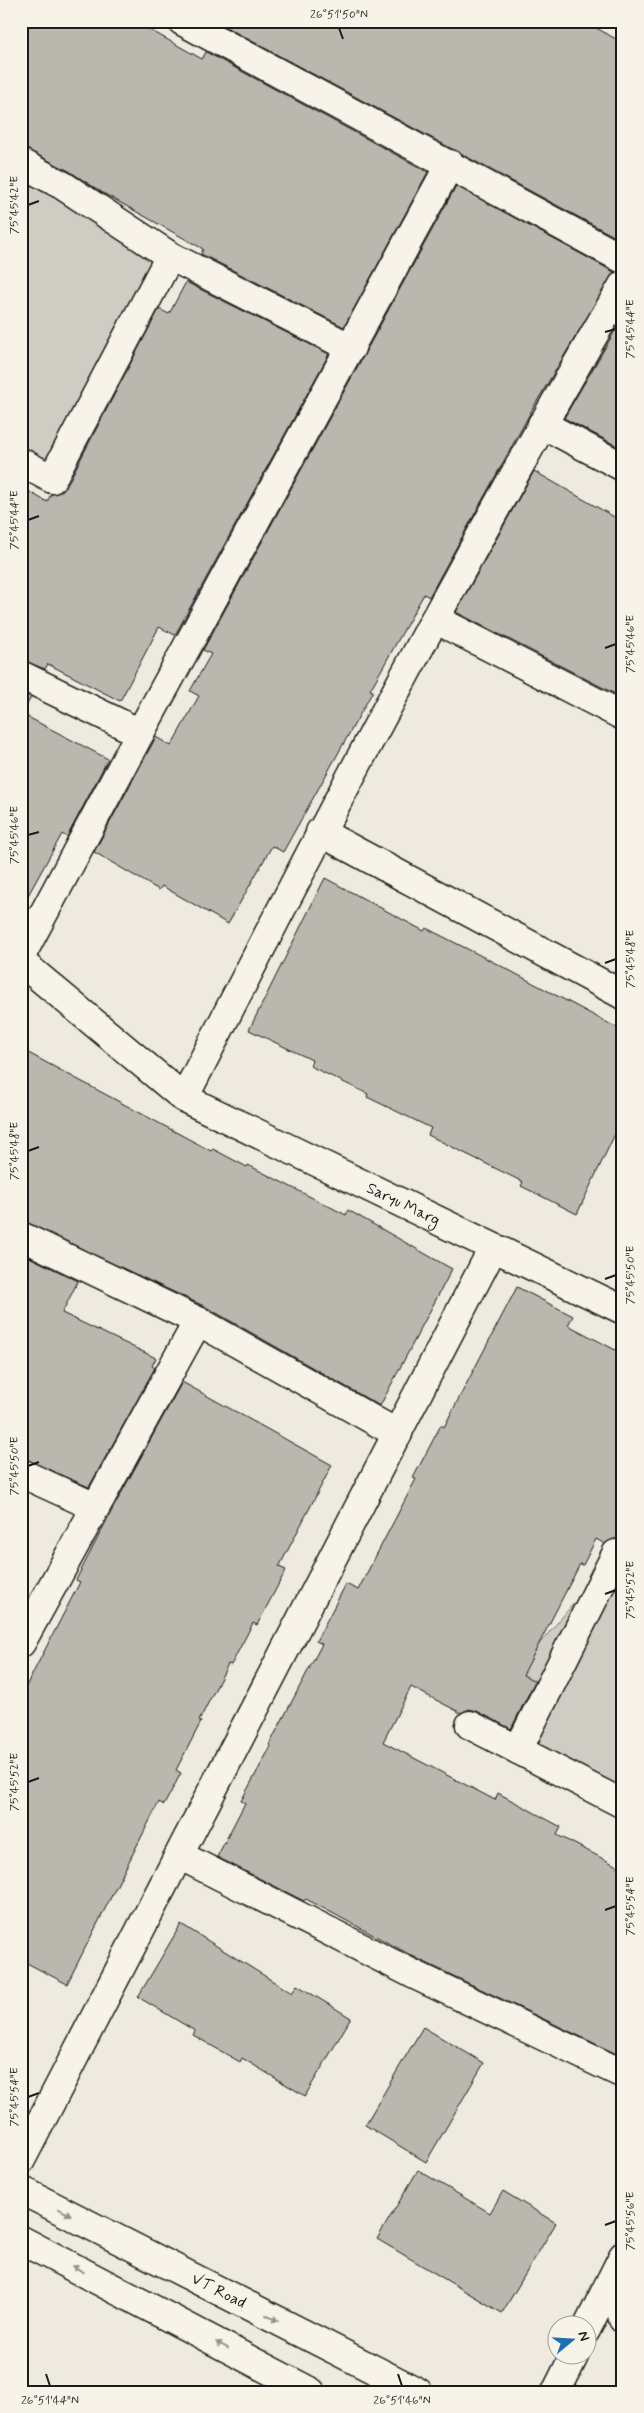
<svg xmlns="http://www.w3.org/2000/svg" width="644" height="2413" font-family="Mynerve,sans-serif">
<rect width="100%" height="100%" fill="#eeeae0"/>
<filter id="ink" filterUnits="userSpaceOnUse"><feTurbulence type="fractalNoise" baseFrequency=".02" numOctaves="2"/><feDisplacementMap in="SourceGraphic" scale="10" xChannelSelector="R" yChannelSelector="G"/><feConvolveMatrix kernelMatrix="1 2 1 2 8 2 1 2 1" color-interpolation-filters="sRGB"/></filter>
<g filter="url(#ink)">
<g fill="#cfccc3" stroke="#767470">
<polygon points="21,163 170,256 52,479 21,462"/>
<polygon points="616,1554 623,1557 623,1805 470,1725"/>
</g>
<g fill="#bab7af" stroke="#1c1c1c">
<polygon points="21,21 134,21 202,59 206,52 428,172 344,327 201,254 203,249 103,193 69,171 21,147"/>
<polygon points="224,21 584,21 623,43 623,241 222,25"/>
<polygon points="456,186 614,272 533,408 429,597 424,594 370,690 373,691 283,852 272,846 228,924 162,886 159,890 94,852 156,737 171,746 199,696 190,691 211,654 203,650"/>
<polygon points="186,282 329,354 175,635 159,627 120,701 48,664 45,669 21,660 21,487 47,502 51,494 60,492 66,487 159,309 169,314"/>
<polygon points="623,317 623,449 564,418"/>
<polygon points="534,471 623,522 623,698 456,612"/>
<polygon points="21,692 31,697 22,714 108,759 67,837 62,834 21,908"/>
<polygon points="325,878 424,931 426,928 505,968 623,1031 623,1117 577,1214 521,1186 523,1182 428,1135 431,1128 367,1097 368,1094 310,1066 312,1060 249,1030"/>
<polygon points="21,1049 211,1151 213,1149 247,1167 248,1165 346,1215 348,1210 452,1269 380,1406 206,1307 21,1221"/>
<polygon points="21,1253 78,1281 62,1313 156,1358 152,1366 155,1368 89,1487 21,1458"/>
<polygon points="517,1287 573,1316 568,1325 623,1354 623,1540 614,1539 605,1544 596,1539 583,1565 580,1564 523,1675 535,1681 511,1729 477,1711 469,1709 461,1713 411,1687 383,1742 495,1800 498,1793 561,1827 557,1835 623,1869 623,2057 420,1960 306,1899 304,1901 217,1857 245,1803 241,1801 271,1746 269,1745 322,1644 316,1641 346,1584 358,1590 416,1479 413,1478 441,1425 444,1427"/>
<polygon points="182,1382 332,1465 279,1567 286,1570 257,1625 253,1623 231,1665 228,1664 199,1721 201,1722 176,1770 181,1773 164,1805 159,1802 67,1984 21,1960 21,1696 80,1582 76,1580 111,1512"/>
<polygon points="181,1924 292,1993 297,1985 351,2018 305,2096 242,2058 240,2062 193,2035 195,2031 138,1997"/>
<polygon points="423,2027 484,2063 426,2162 365,2125"/>
<polygon points="418,2170 490,2213 503,2191 556,2223 502,2313 377,2239"/>
</g>
<g fill="none" stroke-linecap="round" stroke-linejoin="round">
<g stroke="#1c1c1c" stroke-width="31">
<g id="minor">
<polyline points="182,21 623,259"/>
<polyline points="21,163 62,185 170,256 351,348"/>
<polyline points="542,424 623,467"/>
<polyline points="21,462 52,479 170,256"/>
<polyline points="435,619 623,716"/>
<polyline points="21,675 140,733"/>
<polyline points="320,832 623,995"/>
<polyline points="21,956 140,733 450,164"/>
<path id="s1" d="M21 962 184 1098 623 1310"/>
<path d="M184 1098C324 824 467 551 623 285"/>
<polyline points="21,1236 198,1321 398,1434"/>
<polyline points="21,1473 95,1507"/>
<polyline points="21,1643 198,1321"/>
<polyline points="470,1725 623,1804"/>
<polyline points="518,1750 616,1554 623,1557"/>
<polyline points="181,1856 413,1974 623,2074"/>
<polyline points="21,2160 493,1248"/>
<polyline points="623,2298 620,2305 623,2319"/>
<polyline points="586,2330 623,2256"/>
<polyline points="556,2392 574,2356"/>
</g>
</g>
<g stroke="#1c1c1c" stroke-width="31">
<g id="tertiary">
<path id="s2" d="M21 2190 418 2392"/>
<polyline points="21,2240 311,2392"/>
</g>
</g>
<use href="#minor" stroke="#f7f3e8" stroke-width="28"/>
<use href="#tertiary" stroke="#f7f3e8" stroke-width="28"/>
</g>
<defs><path id="oneway-solid" d="M-6-.8H1V-3.2L6.5 0L1 3.2V.8H-6Z" transform="scale(1.25)"/></defs>
<g fill="#94928c">
<use href="#oneway-solid" transform="translate(65 2212) rotate(27)"/>
<use href="#oneway-solid" transform="translate(78 2269) rotate(-152)"/>
<use href="#oneway-solid" transform="translate(272 2318) rotate(27)"/>
<use href="#oneway-solid" transform="translate(222 2345) rotate(-152)"/>
</g>
</g>
<path fill="none" stroke="#1c1c1c" stroke-width="2" d="M339 28 343 39M28 205 39 201M605 332 616 329M28 520 39 516M605 648 616 644M28 835 39 832M605 963 616 959M28 1151 39 1147M605 1279 616 1275M28 1466 39 1462M605 1594 616 1590M28 1782 39 1778M605 1910 616 1906M28 2097 39 2093M605 2225 616 2221M46 2374 50 2386M398 2374 402 2386"/>
<g text-anchor="middle" dominant-baseline="central" stroke-width="4.5" stroke-linejoin="round" paint-order="stroke">
<g font-size="16" fill="#1c1c1c" stroke="#f7f3e8">
<text stroke="none"><textPath href="#s1" startOffset="456">Saryu Marg</textPath></text>
<text stroke="none"><textPath href="#s2" startOffset="222">VT Road</textPath></text>
</g>
</g>
<rect width="644" height="2413" fill="none" stroke="#f7f3e8" stroke-width="55"/>
<g transform="translate(572 2340) rotate(72)"><circle r="24" fill="#f7f3e8" stroke="#9f9d96"/>
<path d="M0-4L9 19L0 12L-9 19Z" fill="#1f6fb2"/>
<text y="-8" font-size="14" font-weight="bold" text-anchor="middle" fill="#1c1c1c">N</text>
</g>
<rect x="28" y="28" width="588" height="2358" fill="none" stroke="#1c1c1c" stroke-width="2"/>
<g font-size="12" text-anchor="middle" fill="#1c1c1c">
<text x="339" y="18">26°51'50"N</text>
<text transform="translate(14 205) rotate(-90)" y="4">75°45'42"E</text>
<text transform="translate(630 329) rotate(-90)" y="4">75°45'44"E</text>
<text transform="translate(14 520) rotate(-90)" y="4">75°45'44"E</text>
<text transform="translate(630 644) rotate(-90)" y="4">75°45'46"E</text>
<text transform="translate(14 835) rotate(-90)" y="4">75°45'46"E</text>
<text transform="translate(630 959) rotate(-90)" y="4">75°45'48"E</text>
<text transform="translate(14 1151) rotate(-90)" y="4">75°45'48"E</text>
<text transform="translate(630 1275) rotate(-90)" y="4">75°45'50"E</text>
<text transform="translate(14 1466) rotate(-90)" y="4">75°45'50"E</text>
<text transform="translate(630 1590) rotate(-90)" y="4">75°45'52"E</text>
<text transform="translate(14 1782) rotate(-90)" y="4">75°45'52"E</text>
<text transform="translate(630 1906) rotate(-90)" y="4">75°45'54"E</text>
<text transform="translate(14 2097) rotate(-90)" y="4">75°45'54"E</text>
<text transform="translate(630 2221) rotate(-90)" y="4">75°45'56"E</text>
<text x="50" y="2404">26°51'44"N</text>
<text x="402" y="2404">26°51'46"N</text>
</g>
</svg>
